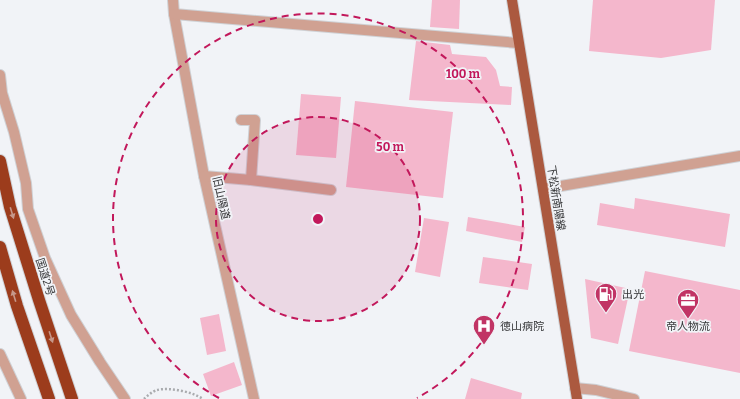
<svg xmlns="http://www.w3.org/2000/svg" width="740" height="399" font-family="Bitter,'Noto Sans JP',serif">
<rect width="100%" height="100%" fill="#f1f3f7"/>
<g fill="#f4b7cc">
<polygon points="432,0 460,0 459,29 430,27"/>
<polygon points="593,0 715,0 711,50 661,58 589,51"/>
<polygon points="416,41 450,45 452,54 486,57 496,70 500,86 512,87 511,105 409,100"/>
<polygon points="301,94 341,97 336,158 296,155"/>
<polygon points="355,101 453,112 443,198 346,187"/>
<polygon points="635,198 730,214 725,247 597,225 600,203 634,209"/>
<polygon points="468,217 525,227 522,242 466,231"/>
<polygon points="424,218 449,222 440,277 415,272"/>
<polygon points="483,257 532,264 528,290 479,283"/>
<polygon points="645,271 740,290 740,373 629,351"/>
<polygon points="585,279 630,289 618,344 591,338"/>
<polygon points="219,314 226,351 207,355 200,318"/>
<polygon points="234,362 242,385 211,396 203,374"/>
<polygon points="471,378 522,393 521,399 465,399"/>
</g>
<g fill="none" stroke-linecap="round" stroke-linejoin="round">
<g stroke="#cfd1d5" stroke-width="12">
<g id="minor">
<polyline points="173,0 174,14 204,176 254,399"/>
<polyline points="174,14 518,43"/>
<polyline points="0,75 2,93 14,132 26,183 28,209 45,258 71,315 100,362 125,399"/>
<polyline points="241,120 255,120 251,180"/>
<polyline points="204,176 251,180 331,190"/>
<polyline points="543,189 740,156"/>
<polyline points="0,354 21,399"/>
<polyline points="575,388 596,390 634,399"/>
</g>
</g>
<g stroke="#cfd1d5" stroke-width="12">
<polyline id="major" points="512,0 577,399"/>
</g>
<g stroke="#cfd1d5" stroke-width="14">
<g id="highway">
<polyline points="0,161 10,207 39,300 72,399"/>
<polyline points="0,247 17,306 49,399"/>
</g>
</g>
<path stroke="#aaacaf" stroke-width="2.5" stroke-dasharray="2 2" stroke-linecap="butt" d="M144 399C147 396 153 391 157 390 170 387 193 392 203 399"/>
<use href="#minor" stroke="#d0a192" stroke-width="10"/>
<use href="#major" stroke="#ab593f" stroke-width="10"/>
<use href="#highway" stroke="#9c3c1c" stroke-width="12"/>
</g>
<defs><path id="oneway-solid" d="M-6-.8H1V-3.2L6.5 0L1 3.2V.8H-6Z"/></defs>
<g fill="#c6988a">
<use href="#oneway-solid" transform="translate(12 213) rotate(73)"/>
<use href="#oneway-solid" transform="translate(14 296) rotate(-107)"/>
<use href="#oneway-solid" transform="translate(51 337) rotate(72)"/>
</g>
<circle cx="318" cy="219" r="102" fill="#c2185b" fill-opacity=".12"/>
<g fill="none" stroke="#c2185b" stroke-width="2" stroke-dasharray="7 5">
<circle cx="318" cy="219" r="102"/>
<path d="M219 398A205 205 0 1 1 417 398"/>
</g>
<defs>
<g id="fuel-pin" transform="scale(1.15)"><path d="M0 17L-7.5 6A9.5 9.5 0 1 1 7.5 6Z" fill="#c13465" stroke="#f1f3f7"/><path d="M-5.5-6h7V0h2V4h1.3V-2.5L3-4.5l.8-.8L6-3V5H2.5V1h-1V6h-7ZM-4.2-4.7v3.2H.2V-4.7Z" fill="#fff"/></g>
<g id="office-pin" transform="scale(1.15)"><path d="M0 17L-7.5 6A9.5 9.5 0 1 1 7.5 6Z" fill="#c13465" stroke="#f1f3f7"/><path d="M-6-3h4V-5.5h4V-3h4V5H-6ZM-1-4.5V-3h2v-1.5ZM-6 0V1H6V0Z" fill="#fff"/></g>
<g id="hospital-pin" transform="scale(1.15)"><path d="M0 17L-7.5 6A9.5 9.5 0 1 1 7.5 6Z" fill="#c13465" stroke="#f1f3f7"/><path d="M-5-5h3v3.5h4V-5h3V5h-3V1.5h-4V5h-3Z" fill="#fff"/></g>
</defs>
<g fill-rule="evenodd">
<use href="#fuel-pin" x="606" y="294"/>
<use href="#office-pin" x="688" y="300"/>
<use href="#hospital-pin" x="484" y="326"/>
</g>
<g text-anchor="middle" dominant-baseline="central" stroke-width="3.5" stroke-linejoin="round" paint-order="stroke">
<g font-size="11" fill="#363739" stroke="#f1f3f7">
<text transform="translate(221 198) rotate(77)">旧山陽道</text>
<text transform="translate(556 198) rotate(81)">下松新南陽線</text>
<text transform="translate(45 277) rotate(72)">国道2号</text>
</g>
<g font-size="11" fill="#363739" stroke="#f1f3f7" text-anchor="start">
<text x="622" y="294">出光</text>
<text x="500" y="326">徳山病院</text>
<text x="688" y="326" text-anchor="middle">帝人物流</text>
</g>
</g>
<circle cx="318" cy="219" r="6" fill="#c2185b" stroke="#f1f3f7" stroke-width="2"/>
<g font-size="12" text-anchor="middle" font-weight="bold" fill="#c2185b" stroke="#f1f3f7" stroke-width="3.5" stroke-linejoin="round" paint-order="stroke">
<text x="463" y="78">100 m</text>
<text x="390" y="151">50 m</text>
</g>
</svg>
